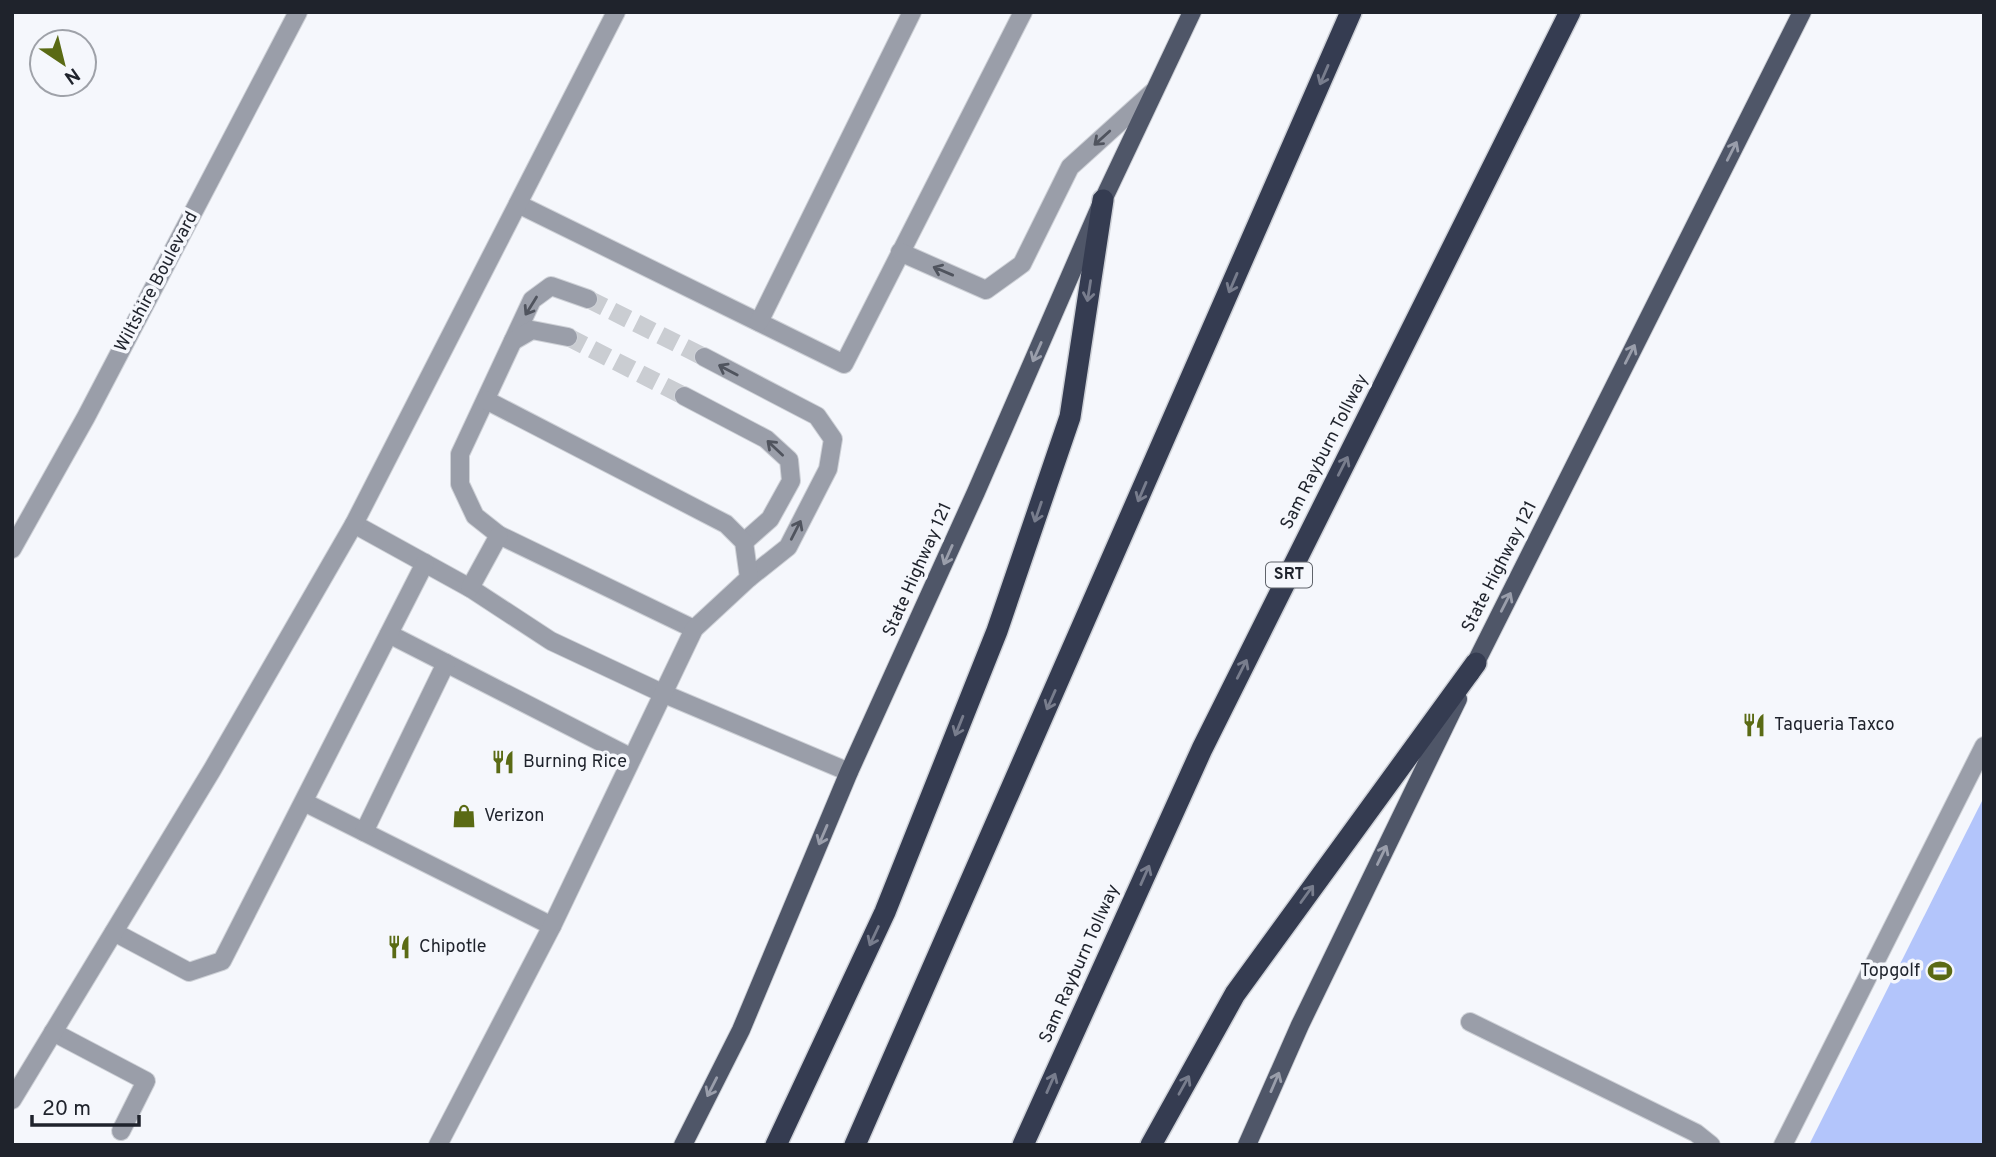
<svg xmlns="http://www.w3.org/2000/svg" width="1996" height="1157" font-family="Overpass,sans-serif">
<rect width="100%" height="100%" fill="#f5f7fc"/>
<polygon fill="#b3c5fb" points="1984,797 1984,1145 1809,1145"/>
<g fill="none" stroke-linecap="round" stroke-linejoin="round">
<g stroke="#cacdd2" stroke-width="18" stroke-dasharray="18 9" stroke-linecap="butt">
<polyline points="588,299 704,357"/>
<polyline points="568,337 684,396"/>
</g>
<g stroke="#ced1d7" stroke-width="20">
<g id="minor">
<polyline points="518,204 844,364 1023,12"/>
<polyline points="900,252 986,290 1022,264 1070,167 1153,92"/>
<polyline points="588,299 551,286 532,300 460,454 460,484 475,516 499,535 694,629"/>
<polyline points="759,322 912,12"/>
<polyline points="513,341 532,330 568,337"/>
<polyline points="704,357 817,416 833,439 828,469 788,547 749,578"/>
<polyline points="684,396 766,439 789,460 791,481 770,519 744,542"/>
<polyline points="354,524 470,588 551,641 662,693 849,772"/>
<polyline points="12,549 86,417 298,12"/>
<polyline points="470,588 499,535"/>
<polyline points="389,634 632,758"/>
<polyline points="304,802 552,926"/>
<polyline points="364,832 446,663"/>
<polyline points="114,932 189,972 222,961 425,563"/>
<polyline points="1470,1022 1696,1133 1711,1145"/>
<polyline points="53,1032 146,1081 121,1131"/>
<polyline points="12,1100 212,770 354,524 616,12"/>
<polyline points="438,1145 552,926 694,629 749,578 744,542 726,524 486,400"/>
<polyline points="1783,1145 1984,746"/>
</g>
</g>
<g stroke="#ced1d7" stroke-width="20">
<g id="major">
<polyline points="1470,674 1802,12"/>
<polyline points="683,1145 741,1030 849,772 976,492 1103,200 1192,12"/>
<polyline points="1247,1145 1300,1025 1458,699"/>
</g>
</g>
<g stroke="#ced1d7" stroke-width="24">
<g id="highway">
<polyline points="776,1145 885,912 997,631 1070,417 1103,200"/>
<polyline points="855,1145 1351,12"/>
<polyline points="1023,1145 1202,749 1570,12"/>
<polyline points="1151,1145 1235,994 1476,663"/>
</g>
</g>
<use href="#minor" stroke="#9a9ea9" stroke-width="18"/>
<use href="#major" stroke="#4f5668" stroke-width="18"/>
<use href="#highway" stroke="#353c51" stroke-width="21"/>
</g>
<defs><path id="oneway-shaft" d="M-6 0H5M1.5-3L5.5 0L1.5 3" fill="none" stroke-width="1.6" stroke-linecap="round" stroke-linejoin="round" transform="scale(1.75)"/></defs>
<g stroke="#787d8d">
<use href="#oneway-shaft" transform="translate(1324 75) rotate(113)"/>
<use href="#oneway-shaft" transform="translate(1233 283) rotate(113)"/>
<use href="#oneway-shaft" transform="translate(1089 291) rotate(99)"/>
<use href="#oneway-shaft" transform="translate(1343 466) rotate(-63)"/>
<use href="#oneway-shaft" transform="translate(1142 492) rotate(113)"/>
<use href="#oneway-shaft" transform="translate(1038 512) rotate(109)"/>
<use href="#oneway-shaft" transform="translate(1242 669) rotate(-63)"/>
<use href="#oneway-shaft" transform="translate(1051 700) rotate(114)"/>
<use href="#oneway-shaft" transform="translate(959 726) rotate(112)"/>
<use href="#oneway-shaft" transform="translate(1145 875) rotate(-66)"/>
<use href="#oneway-shaft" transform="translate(1307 894) rotate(-54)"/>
<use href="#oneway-shaft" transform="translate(874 936) rotate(115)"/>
<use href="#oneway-shaft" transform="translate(1051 1083) rotate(-66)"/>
<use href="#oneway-shaft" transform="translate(1184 1085) rotate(-61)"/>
</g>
<g stroke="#50545e">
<use href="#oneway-shaft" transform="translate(1102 138) rotate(138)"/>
<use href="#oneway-shaft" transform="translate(943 271) rotate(-157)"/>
<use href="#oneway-shaft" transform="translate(531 306) rotate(122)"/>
<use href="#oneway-shaft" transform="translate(728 370) rotate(-152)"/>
<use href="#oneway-shaft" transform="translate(775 448) rotate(-137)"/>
<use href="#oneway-shaft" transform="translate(796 530) rotate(-63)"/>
</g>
<g stroke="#9a9eab">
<use href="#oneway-shaft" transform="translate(1732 151) rotate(-63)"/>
<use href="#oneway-shaft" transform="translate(1037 352) rotate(114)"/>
<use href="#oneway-shaft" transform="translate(1630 354) rotate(-63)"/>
<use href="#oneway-shaft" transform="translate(948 555) rotate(114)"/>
<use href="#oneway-shaft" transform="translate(1506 602) rotate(-63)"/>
<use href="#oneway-shaft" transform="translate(823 835) rotate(113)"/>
<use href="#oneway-shaft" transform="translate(1382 855) rotate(-64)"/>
<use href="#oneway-shaft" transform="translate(1275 1082) rotate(-67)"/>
<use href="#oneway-shaft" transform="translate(712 1087) rotate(117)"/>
</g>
<defs>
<g id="restaurant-bare" transform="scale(1.89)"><path d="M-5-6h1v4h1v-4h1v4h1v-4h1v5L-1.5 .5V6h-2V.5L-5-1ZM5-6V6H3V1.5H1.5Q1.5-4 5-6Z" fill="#5a6a14" stroke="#f5f7fc" stroke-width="2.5" paint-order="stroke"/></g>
<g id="shop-bare" transform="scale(1.89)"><path d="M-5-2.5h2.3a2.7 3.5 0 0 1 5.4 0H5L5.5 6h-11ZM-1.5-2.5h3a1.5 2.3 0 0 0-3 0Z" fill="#5a6a14" stroke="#f5f7fc" stroke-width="2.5" paint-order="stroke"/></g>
<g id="stadium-bare" transform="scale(1.89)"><path d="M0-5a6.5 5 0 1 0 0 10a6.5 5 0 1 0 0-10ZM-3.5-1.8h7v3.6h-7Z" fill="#5a6a14" stroke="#f5f7fc" stroke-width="2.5" paint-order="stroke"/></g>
</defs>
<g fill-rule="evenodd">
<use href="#restaurant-bare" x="1754" y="725"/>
<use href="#restaurant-bare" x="503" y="762"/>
<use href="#shop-bare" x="464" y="816"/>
<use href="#restaurant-bare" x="399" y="947"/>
<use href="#stadium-bare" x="1940" y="971"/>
</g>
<g text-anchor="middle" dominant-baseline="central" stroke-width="7" stroke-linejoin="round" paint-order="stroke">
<rect fill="#f5f7fc" stroke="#5f636a" stroke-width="2" x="1266" y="562.5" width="46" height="25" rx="5"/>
<g font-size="16" font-weight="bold" fill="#1f232c">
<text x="1289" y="575">SRT</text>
</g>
<g font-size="18" fill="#1f232c" stroke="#f5f7fc">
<text transform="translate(157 282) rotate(-62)">Wiltshire Boulevard</text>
<text transform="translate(1325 452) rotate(-63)">Sam Rayburn Tollway</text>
<text transform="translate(1500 567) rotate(-63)">State Highway 121</text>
<text transform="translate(918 570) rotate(-66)">State Highway 121</text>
<text transform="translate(1080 964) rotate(-66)">Sam Rayburn Tollway</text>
</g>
<g font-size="18" fill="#1f232c" stroke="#f5f7fc" text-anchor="start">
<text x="1774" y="725">Taqueria Taxco</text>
<text x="523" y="762">Burning Rice</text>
<text x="484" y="816">Verizon</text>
<text x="419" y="947">Chipotle</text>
<text x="1920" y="971" text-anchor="end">Topgolf</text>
</g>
</g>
<rect width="1996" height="1157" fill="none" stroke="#1f232c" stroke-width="28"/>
<g transform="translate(63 63) rotate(145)"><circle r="33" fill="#f5f7fc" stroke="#9fa2a9" stroke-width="2"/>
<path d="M0-5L12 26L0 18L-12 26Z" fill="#5a6a14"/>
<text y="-10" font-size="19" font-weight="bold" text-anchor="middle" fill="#1f232c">N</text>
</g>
<path d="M32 1115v10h107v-10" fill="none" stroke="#1f232c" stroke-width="3.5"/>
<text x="42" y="1115" font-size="21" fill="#1f232c" stroke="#f5f7fc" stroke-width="5" paint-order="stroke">20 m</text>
</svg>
